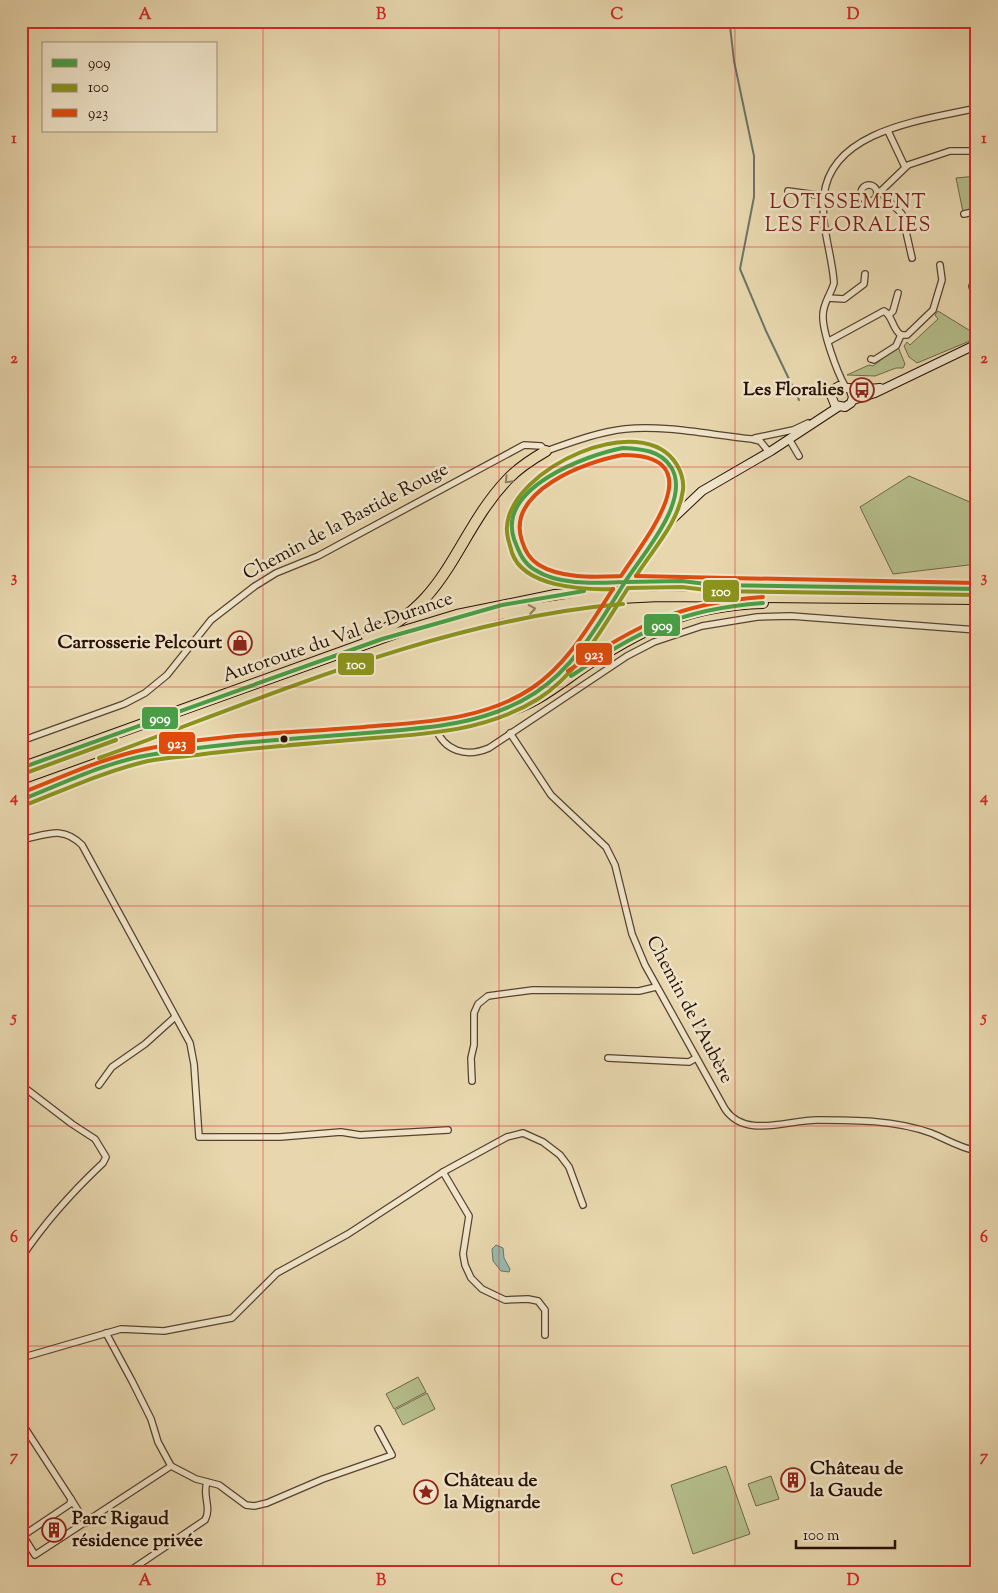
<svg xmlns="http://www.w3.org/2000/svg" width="998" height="1593" font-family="'Sorts Mill Goudy',serif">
<rect width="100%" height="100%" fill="#e8d7ae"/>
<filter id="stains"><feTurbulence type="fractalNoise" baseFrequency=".004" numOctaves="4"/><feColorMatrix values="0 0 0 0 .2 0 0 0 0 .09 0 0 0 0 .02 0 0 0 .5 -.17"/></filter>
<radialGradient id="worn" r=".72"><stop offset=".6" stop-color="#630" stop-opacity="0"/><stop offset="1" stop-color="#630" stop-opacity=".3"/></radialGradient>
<g fill="#b5be8b" stroke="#6e6748">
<polygon points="977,176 977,210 963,212 956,178"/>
<polygon points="938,311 977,335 977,338 917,363 909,357 904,346 907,342 910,345 938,319 935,315"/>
<polygon points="898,347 905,364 903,368 896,368 875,376 847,375 869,365 873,366"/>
<polygon points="909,476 977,505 977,564 893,574 860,507"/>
<polygon points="418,1377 426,1392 394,1409 386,1394"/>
<polygon points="427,1393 435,1409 403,1425 395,1410"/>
<polygon points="726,1466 750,1534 693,1554 671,1485"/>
<polygon points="771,1476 779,1499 756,1506 748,1484"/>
</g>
<polygon fill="#97b9ac" stroke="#6a7569" points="496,1245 503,1248 504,1258 510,1269 509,1272 501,1271 493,1261 492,1249"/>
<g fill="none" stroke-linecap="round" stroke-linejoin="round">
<polyline stroke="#6a7569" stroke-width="2" points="704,21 730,26 734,61 754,156 754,197 740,269 766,331 799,400"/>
<g stroke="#56422e" stroke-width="8">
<g id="street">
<polyline points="888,131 905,167"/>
<circle cx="869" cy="193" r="8"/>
<polyline points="788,191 824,196"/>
<polyline points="880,192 902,214 912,258"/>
<polyline points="877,193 882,190 908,165 950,151 977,151"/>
<polyline points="851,204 861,195"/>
<polyline points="964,214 977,211"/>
<polyline points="977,279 972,286 977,304"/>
<polyline points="828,298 844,299 864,284 865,274"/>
<polyline points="889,315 893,311 898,293"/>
<polyline points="901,335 907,335 933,310 942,280 940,265"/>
<path d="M829 341 884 311C893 316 892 329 901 335"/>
<polyline points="871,359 874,360 896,346 901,335"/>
<path d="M845 386C837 372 822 331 823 315 823 303 831 294 834 283 832 253 820 225 824 195 832 129 925 120 977 108"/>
<polyline points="755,438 793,430 808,423"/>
<polyline points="789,439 799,456"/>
<path d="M435 727C444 751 466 758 489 748L627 656 654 642 702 626 757 617 791 616 977 630"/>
<path d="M510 733 551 795 606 847 615 865 632 934 645 965 725 1109C745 1139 787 1120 817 1120 855 1120 895 1120 931 1133 946 1139 960 1148 977 1151"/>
<path d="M21 741 124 704 145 693 167 675 211 620 255 586 276 573 318 556 524 445 541 446 546 451C572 442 598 432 625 429 667 425 710 435 752 439L760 441 769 452"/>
<path d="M21 840C47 835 62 825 82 845L190 1043 194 1064 199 1137H280L341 1132 360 1135 448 1130"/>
<polyline points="608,1058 689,1062 696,1058"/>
<polyline points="472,1081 471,1058 474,1045 474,1013 478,1004 488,996 533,990 639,991 656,987"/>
<path d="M21 1085 72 1124 95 1139 106 1157 103 1163C71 1193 45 1222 21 1258"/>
<polyline points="99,1085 112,1067 145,1044 175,1017"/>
<polyline points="443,1172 469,1216 463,1254 465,1265 471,1278 482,1289 505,1300 528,1299 538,1301 545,1310 545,1335"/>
<polyline points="21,1358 121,1329 164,1331 232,1318 277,1273 348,1234 443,1172 507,1137 523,1133 543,1142 560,1155 569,1167 583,1205"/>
<polyline points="21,1422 71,1499 70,1504 21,1537"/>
<polyline points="171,1466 196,1479 219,1485 246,1505 254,1506 267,1503 323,1479 392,1455 378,1429"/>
<polyline points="71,1499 86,1523"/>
<polyline points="23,1536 35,1555 171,1466 158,1442 151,1419 132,1381 106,1333"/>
<polyline points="21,1571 22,1572"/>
<path d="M128 1572 205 1520C212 1507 202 1496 207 1482"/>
</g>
</g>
<g stroke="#261004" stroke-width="10">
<g id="secondary">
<polyline points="850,388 853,397 851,403 845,407 835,405 831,395 834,389 839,386 856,390 880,388"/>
<polyline points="853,400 875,393 977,344"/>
<polyline points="664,527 702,491 771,451 838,407"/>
<polyline points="635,567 655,538"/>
<path d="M524 700C557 681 581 653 601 622"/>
<polyline points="21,800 94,771 147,755 229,744 435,727 468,722 505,710"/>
</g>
</g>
<g stroke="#261004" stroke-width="12">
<g id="highway">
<path d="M628 581C591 582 534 590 516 547 495 498 560 467 596 455 613 450 631 443 648 449 657 451 666 460 671 468 676 476 678 484 676 493 673 511 660 525 653 541"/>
<path d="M367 637C448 607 455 535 507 480 518 468 532 459 546 451"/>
<path d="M501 712C534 707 562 681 590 663 649 625 692 605 763 603"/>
<polyline points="21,768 381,638 457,615 555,595 657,586 977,589"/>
<polyline points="21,779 409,640 500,614 600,599 660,596 977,599"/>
</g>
</g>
<use href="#street" stroke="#f0e5ca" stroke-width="5.5"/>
<use href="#secondary" stroke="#f0e5ca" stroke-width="8"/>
<use href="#highway" stroke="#e8d7ae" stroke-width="10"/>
<g stroke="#261004" stroke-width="10" stroke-linecap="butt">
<polyline id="secondary-bridge" points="601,622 635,567"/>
</g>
<use href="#secondary-bridge" stroke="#f0e5ca" stroke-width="8"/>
<g stroke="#f0e5ca" stroke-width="8">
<g id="bus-1">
<path d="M623 448C641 449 660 450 671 467 692 500 642 555 625 582 597 583 560 586 535 570 523 563 519 552 514 539 497 488 586 455 623 448Z"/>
<polyline points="625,582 682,581 714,585 977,589"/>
<path d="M571 676C639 631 680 609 763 603"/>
<polyline points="21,768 382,639 502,605 584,591"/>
<path d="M21 800C62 784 106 762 149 755 213 744 277 740 341 735 406 729 478 730 535 693 575 667 600 622 625 582"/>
</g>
</g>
<g stroke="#f0e5ca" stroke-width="8">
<g id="bus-2">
<path d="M613 589C583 590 524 587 512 553 510 544 506 537 507 527 510 469 642 407 677 465 681 472 684 481 683 490 679 522 653 549 636 576"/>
<path d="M99 758C267 697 443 619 623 604"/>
<polyline points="23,774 116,740"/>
<path d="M23 806C64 790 105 771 148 761 164 758 181 757 197 755 256 747 315 743 374 738 431 734 488 730 538 699 578 674 603 627 628 588L682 587 714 591 977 595"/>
</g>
</g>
<g stroke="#f0e5ca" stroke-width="8">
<g id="bus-3">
<path d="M623 455C716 455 644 540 621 576 595 577 562 579 539 565 529 559 525 551 522 541 505 491 587 461 623 455Z"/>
<polyline points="636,576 977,583"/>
<path d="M568 671C636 625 679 603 763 597"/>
<path d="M21 793C62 777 103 758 146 749 217 734 292 733 364 727 421 722 483 721 532 688 568 664 590 624 613 589"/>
</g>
</g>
<use href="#bus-1" stroke="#489f45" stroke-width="4"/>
<use href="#bus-2" stroke="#8b931d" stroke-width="4"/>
<use href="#bus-3" stroke="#e04b0d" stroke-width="4"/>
</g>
<defs><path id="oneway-chevron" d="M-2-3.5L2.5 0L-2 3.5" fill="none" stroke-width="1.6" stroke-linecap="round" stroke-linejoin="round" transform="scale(1.25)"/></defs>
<g stroke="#917d62">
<use href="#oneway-chevron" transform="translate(508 480) rotate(134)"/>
<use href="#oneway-chevron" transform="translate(532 609) rotate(-10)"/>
</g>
<path fill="none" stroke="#d62828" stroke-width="1" stroke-opacity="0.55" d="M263 21V1572M499 21V1572M735 21V1572M21 247H977M21 467H977M21 687H977M21 906H977M21 1126H977M21 1346H977"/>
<defs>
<g id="bus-ring" transform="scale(1.25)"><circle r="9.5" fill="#f0e5ca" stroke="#8f2418" stroke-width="1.5"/><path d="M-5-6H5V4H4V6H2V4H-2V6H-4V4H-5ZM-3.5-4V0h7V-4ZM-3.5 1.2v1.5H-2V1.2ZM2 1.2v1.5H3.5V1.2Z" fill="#8f2418"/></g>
<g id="shop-ring" transform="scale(1.25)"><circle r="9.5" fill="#f0e5ca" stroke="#8f2418" stroke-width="1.5"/><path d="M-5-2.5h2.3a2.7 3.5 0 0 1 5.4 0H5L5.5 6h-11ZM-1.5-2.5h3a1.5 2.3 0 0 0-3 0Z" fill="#8f2418"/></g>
<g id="building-ring" transform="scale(1.25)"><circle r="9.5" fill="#f0e5ca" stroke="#8f2418" stroke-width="1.5"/><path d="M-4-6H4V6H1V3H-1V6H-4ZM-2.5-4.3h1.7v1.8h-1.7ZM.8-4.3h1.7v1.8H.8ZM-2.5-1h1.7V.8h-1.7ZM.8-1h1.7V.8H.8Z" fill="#8f2418"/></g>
<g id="sight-ring" transform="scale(1.25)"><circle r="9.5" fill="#f0e5ca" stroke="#8f2418" stroke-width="1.5"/><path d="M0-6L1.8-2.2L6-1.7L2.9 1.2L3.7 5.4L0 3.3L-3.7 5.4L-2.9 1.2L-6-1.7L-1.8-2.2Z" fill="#8f2418"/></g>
</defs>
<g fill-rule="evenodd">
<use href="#bus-ring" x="862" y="390"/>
<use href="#shop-ring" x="240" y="643"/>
<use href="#building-ring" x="793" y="1480"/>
<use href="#sight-ring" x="426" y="1492"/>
<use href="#building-ring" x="54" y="1530"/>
</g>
<circle fill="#261004" stroke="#f0e5ca" stroke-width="2" cx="284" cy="739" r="4.5"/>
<g text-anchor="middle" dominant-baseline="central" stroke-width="5" stroke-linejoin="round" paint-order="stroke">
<g font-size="19" font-weight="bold" fill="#261004" stroke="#f0e5ca" text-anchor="start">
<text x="844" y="390" text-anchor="end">Les Floralies</text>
<text x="222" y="643" text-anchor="end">Carrosserie Pelcourt</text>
<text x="810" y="1469">Château de<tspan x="810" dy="22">la Gaude</tspan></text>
<text x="444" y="1481">Château de<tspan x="444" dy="22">la Mignarde</tspan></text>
<text x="72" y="1519">Parc Rigaud<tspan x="72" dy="22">résidence privée</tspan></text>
</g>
<g font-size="19" fill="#261004" stroke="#f0e5ca">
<text transform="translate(346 522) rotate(-28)">Chemin de la Bastide Rouge</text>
<text transform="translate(338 638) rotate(-19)">Autoroute du Val de Durance</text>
<text transform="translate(689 1010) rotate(62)">Chemin de l'Aubère</text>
</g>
<g font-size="20" letter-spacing="1" fill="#7a1f14" stroke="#f0e5ca">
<text x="848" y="203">LOTISSEMENT<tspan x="848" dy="23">LES FLORALIES</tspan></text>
</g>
</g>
<g stroke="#f0e5ca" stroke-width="2">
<rect x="702" y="579" width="38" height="24" rx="5" fill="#8b931d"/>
<rect x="643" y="613" width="38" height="24" rx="5" fill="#489f45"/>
<rect x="575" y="642" width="38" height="24" rx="5" fill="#e04b0d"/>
<rect x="337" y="652" width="38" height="24" rx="5" fill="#8b931d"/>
<rect x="141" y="706" width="38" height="24" rx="5" fill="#489f45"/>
<rect x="158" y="731" width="38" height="24" rx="5" fill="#e04b0d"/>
</g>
<g font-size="14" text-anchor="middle" font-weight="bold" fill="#fff">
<text x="721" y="596">100</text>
<text x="662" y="630">909</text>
<text x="594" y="659">923</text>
<text x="356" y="669">100</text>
<text x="160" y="723">909</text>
<text x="177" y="748">923</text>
</g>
<rect width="998" height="1593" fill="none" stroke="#e8d7ae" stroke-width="55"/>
<rect x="42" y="42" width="175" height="90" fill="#f0e5ca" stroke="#9f907b"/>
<rect x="52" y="59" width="25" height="8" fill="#489f45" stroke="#9f907b"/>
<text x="88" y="68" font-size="15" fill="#261004">909</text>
<rect x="52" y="84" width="25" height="8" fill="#8b931d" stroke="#9f907b"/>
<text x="88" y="92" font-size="15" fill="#261004">100</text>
<rect x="52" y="109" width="25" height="8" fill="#e04b0d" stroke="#9f907b"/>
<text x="88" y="118" font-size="15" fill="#261004">923</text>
<path d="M796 1540v8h99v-8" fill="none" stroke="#261004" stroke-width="2.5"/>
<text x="803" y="1540" font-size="15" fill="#261004" stroke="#f0e5ca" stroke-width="4" paint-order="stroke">100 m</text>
<rect x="28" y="28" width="942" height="1538" fill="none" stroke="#d62828" stroke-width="2"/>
<g font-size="16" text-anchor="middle" font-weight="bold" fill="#d62828">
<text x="145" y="19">A</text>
<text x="381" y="19">B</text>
<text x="617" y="19">C</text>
<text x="853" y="19">D</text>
<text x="14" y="143">1</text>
<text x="984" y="143">1</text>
<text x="14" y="363">2</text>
<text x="984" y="363">2</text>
<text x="14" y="582">3</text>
<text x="984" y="582">3</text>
<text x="14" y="802">4</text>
<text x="984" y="802">4</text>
<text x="14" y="1022">5</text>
<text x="984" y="1022">5</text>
<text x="14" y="1242">6</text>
<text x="984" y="1242">6</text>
<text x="14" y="1461">7</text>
<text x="984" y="1461">7</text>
<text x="145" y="1585">A</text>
<text x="381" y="1585">B</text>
<text x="617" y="1585">C</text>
<text x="853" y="1585">D</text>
</g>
<rect width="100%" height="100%" filter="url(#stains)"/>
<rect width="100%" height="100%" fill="url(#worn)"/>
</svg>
